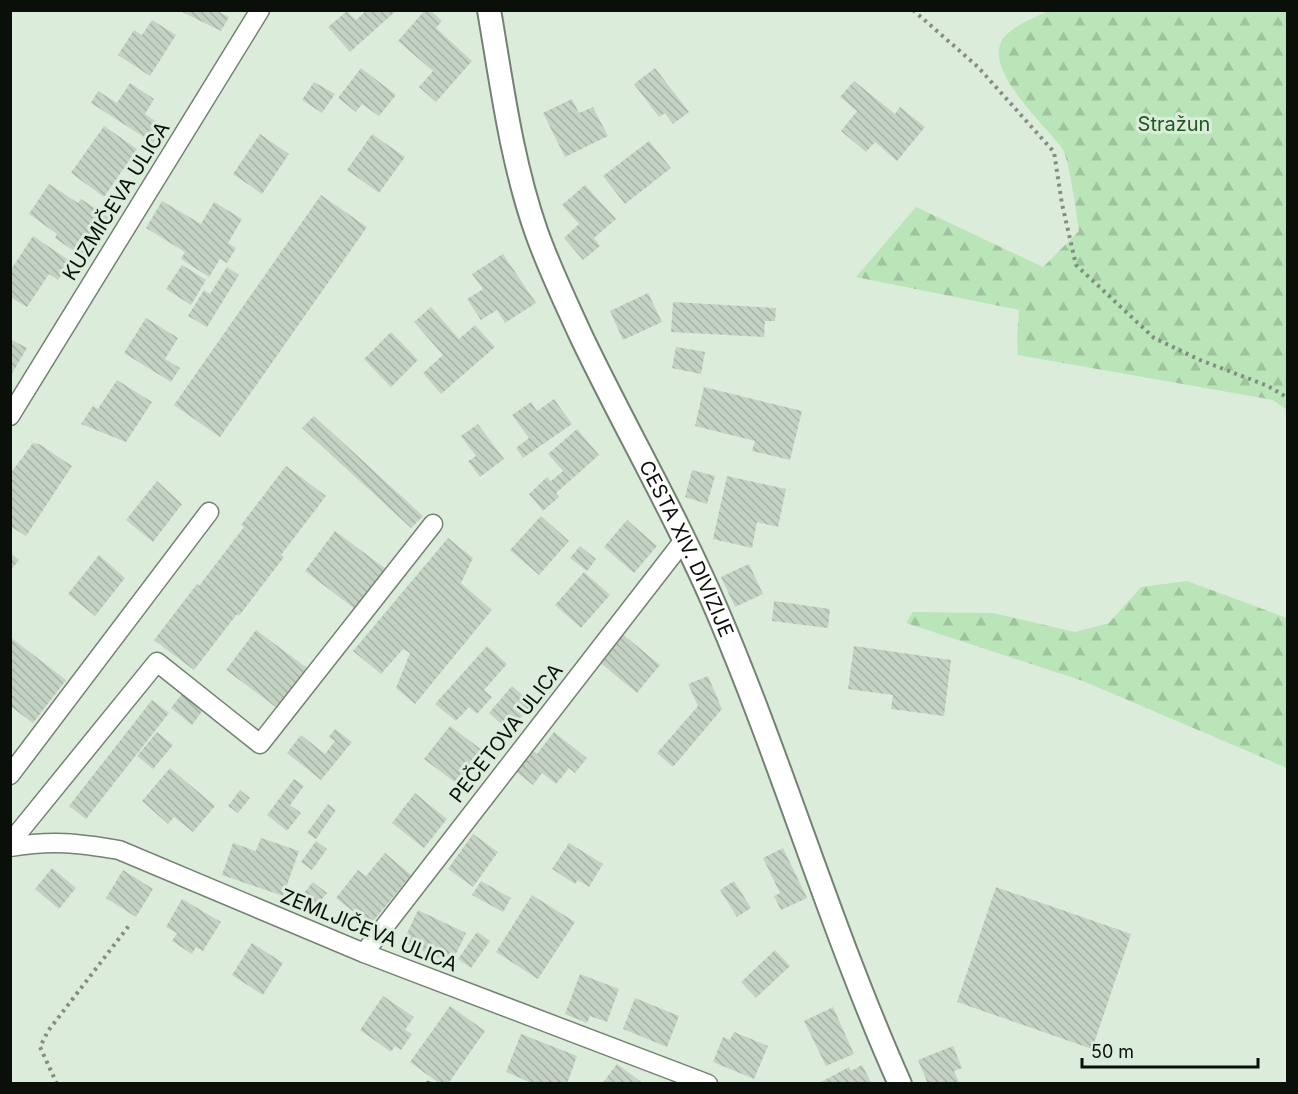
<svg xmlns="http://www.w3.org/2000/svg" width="1298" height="1094" font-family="Inter,sans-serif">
<defs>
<pattern id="forest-firs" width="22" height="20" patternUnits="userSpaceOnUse" patternTransform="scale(1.5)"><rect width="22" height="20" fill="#bae5b8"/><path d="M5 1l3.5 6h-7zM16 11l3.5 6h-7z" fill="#9fc39d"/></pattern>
<pattern id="building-back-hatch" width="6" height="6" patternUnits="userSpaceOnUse" patternTransform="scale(1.5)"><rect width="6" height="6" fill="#c3d2c2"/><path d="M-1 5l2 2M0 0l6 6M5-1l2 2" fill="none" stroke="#a6b3a5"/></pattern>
</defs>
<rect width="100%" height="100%" fill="#dcecdb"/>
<g fill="url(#forest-firs)">
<path d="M1050 10 1287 11V410L1273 400 1018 355 1017 338 1019 310 856 277 916 207 1043 267 1079 231C1077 217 1069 159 1063 150 1048 126 976 66 1006 35 1017 24 1036 17 1050 10Z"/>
<polygon points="1187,581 1287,618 1287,768 1083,681 906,623 913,612 993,613 1075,632 1109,623 1141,587"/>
</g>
<g fill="url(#building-back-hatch)">
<polygon points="178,10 215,10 229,17 221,31"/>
<polygon points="367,10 397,10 350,52 328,27 347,11 356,20"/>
<polygon points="425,10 430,10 442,21 436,28 472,61 436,102 419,87 433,71 398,41"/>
<polygon points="152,20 176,35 150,76 118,55 134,30 142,35"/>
<polygon points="361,68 396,95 379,116 362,104 356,112 338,98"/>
<polygon points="655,68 689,112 673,124 665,113 659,117 634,84"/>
<polygon points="854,81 895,114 900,107 925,127 897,161 875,142 866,152 841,131 857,111 840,97"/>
<polygon points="314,82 335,94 322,113 302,100"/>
<polygon points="130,83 154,99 145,114 164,127 153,143 91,103 98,91 117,103"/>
<polygon points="572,99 579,113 593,107 608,136 565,157 543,113"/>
<polygon points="104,126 137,149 104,197 71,173"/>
<polygon points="260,134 289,154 262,194 233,174"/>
<polygon points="372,134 405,157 379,193 347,170"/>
<polygon points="649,141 671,168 625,204 603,176"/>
<polygon points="49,184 78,203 81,199 111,219 84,258 55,238 57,234 29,214"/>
<polygon points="585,185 616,219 594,238 600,246 583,260 564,238 579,224 562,205"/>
<polygon points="321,195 367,227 220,437 174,405"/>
<polygon points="162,201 201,224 214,202 242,219 228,243 236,248 227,263 220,259 209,277 181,259 185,252 146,228"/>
<polygon points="33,236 70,261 58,280 49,274 27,307 10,297 10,271"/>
<polygon points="503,254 536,303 505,323 497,310 481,320 467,299 483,289 472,274"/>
<polygon points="182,265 206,280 191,305 166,289"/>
<polygon points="227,267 239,275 207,327 188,316 204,290 210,294"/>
<polygon points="648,293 662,322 623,340 610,311"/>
<polygon points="673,302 776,308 775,321 765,321 764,337 671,332"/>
<polygon points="431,307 459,339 475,325 495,347 441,394 423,373 443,355 414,322"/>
<polygon points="146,318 178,338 165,359 180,368 171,382 124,353"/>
<polygon points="391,332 418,360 391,387 364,359"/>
<polygon points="10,339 27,348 10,377"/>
<polygon points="676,347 705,352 701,374 672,368"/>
<polygon points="117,380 152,402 126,442 81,424 93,406 98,409"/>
<polygon points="704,387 802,411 790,460 752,451 755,441 695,426"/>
<polygon points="554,399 572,424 523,458 516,448 529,438 512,415 531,402 537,411"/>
<polygon points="314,416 423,516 411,528 302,428"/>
<polygon points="478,424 504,459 480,477 468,461 476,456 461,436"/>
<polygon points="577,429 599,455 556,493 559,497 543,511 529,494 547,477 551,481 563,471 548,454"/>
<polygon points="33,443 39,444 72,466 26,536 10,526 10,474"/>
<polygon points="286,466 326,496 281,555 284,557 239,616 237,614 194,670 154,640 197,584 199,586 244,527 241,525"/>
<polygon points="692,470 715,476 707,504 685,497"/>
<polygon points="727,476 786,489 778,527 757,522 752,548 713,539"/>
<polygon points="157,481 182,504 153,542 126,520"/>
<polygon points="541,516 569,541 539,575 510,550"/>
<polygon points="627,520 657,546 634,573 604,547"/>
<polygon points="335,531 386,569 355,609 305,571"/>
<polygon points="448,538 473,558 461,583 492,610 415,704 396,688 410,653 403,649 381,674 353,651"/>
<polygon points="580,546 596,559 587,571 570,558"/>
<polygon points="10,553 19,560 10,571"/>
<polygon points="99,555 125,578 95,616 68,594"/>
<polygon points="749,564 763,594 735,607 721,577"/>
<polygon points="584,572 610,595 581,628 555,605"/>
<polygon points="774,601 830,609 828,628 772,621"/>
<polygon points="256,630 307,668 277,708 226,670"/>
<polygon points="620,632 660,665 637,693 597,660"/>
<polygon points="10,637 66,680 33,723 10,706"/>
<polygon points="487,646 507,664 484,690 492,697 477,714 469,707 456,721 435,704"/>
<polygon points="854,646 951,660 944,716 891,709 893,695 848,689"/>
<polygon points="708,676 722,709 673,767 657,753 698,706 688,684"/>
<polygon points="512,686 533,704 509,731 489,713"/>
<polygon points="182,694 203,710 192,725 171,708"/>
<polygon points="152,700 169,713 86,819 69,806"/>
<polygon points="450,726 486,753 460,786 424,759"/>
<polygon points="335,729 352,742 321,780 287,753 301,735 325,754 335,741 329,737"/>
<polygon points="157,732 173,745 153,769 137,756"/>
<polygon points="554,732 587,758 575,773 569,768 556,784 542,773 533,785 514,770 530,748 537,754"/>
<polygon points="170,768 215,806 193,832 174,817 168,824 142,801"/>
<polygon points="294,779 304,786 290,805 301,813 287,831 267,815"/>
<polygon points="240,790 250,798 238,813 228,806"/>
<polygon points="415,793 447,819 424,848 392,823"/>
<polygon points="328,804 336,810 316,839 307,833"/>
<polygon points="473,834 498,852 473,887 448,869"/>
<polygon points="261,838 299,851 283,896 222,875 233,843 256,851"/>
<polygon points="316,841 327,849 312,870 301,862"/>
<polygon points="569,843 603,864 589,887 578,880 575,884 552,869"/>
<polygon points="783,848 807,898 781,910 774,896 780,893 763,858"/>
<polygon points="385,853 411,875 370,925 336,898 358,870 366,876"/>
<polygon points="52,868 76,888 59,909 35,889"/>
<polygon points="123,870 153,889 136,917 106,898"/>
<polygon points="481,881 511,898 503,912 472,895"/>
<polygon points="734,881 751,908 737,917 720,890"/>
<polygon points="313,882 327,893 317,905 303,894"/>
<polygon points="996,887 1131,934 1092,1049 957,1002"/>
<polygon points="532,895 575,922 538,979 496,952"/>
<polygon points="182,899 221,922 203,951 196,947 192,954 172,941 177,933 166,927"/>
<polygon points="418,910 466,933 451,964 403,942"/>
<polygon points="477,932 490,941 471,968 458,959"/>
<polygon points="252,943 283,963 263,995 232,975"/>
<polygon points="775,950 790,966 756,998 741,982"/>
<polygon points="580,974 619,989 607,1022 590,1016 587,1023 565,1014"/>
<polygon points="383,996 414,1017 405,1030 412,1034 401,1050 395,1046 391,1052 360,1030"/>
<polygon points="635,998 679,1016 667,1047 623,1029"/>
<polygon points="450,1006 485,1031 448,1084 440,1084 410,1062"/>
<polygon points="833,1007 854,1054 826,1066 804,1021"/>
<polygon points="734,1032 768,1046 754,1079 713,1062 723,1037 730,1040"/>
<polygon points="521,1034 577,1056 567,1084 534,1084 506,1072"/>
<polygon points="953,1046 962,1068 954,1071 960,1084 928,1084 918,1060"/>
<polygon points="617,1064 644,1084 602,1084"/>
<polygon points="862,1065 872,1084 817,1084 849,1067 851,1071"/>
</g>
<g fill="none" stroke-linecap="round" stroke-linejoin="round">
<g stroke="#748273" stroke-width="21">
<g id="minor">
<polyline points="10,416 260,10"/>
<polyline points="10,775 209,512"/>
<polyline points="10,843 157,662 260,744 433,524"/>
<path d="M10 847C52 840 78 843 119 850L364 953 708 1084"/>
<polyline points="364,953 684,540"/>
</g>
</g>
<g stroke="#748273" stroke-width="26">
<g id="tertiary">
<path id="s1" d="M489 10C502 85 511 159 536 231 549 268 566 303 582 338 626 430 678 519 718 613 784 768 831 930 900 1084"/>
</g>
</g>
<g stroke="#838e83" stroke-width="4" stroke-dasharray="3 4.5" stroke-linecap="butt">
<polyline points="913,10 978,67 1054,152 1062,204 1076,265 1154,338 1200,360 1268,386 1288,398"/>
<polyline points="57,1084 40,1047 48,1031 131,923"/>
<polyline points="428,1084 429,1081"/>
</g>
<use href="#minor" stroke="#fff" stroke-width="18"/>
<use href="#tertiary" stroke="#fff" stroke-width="22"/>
</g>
<g text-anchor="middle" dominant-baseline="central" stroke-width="6" stroke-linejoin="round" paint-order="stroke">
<g font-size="20" fill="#1e591f" stroke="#dcecdb">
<text x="1174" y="124">Stražun</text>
</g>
<g font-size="20" fill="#0a0f0a" stroke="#dcecdb">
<text transform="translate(116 201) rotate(-58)">KUZMIČEVA ULICA</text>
<text stroke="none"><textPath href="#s1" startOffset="578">CESTA XIV. DIVIZIJE</textPath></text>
<text transform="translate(506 733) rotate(-52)">PEČETOVA ULICA</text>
<text transform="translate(369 930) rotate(22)">ZEMLJIČEVA ULICA</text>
</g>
</g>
<rect width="1298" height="1094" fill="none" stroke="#0a0f0a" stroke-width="24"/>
<path d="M1082 1058v9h176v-9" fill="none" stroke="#0a0f0a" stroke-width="3"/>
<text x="1091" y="1058" font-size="18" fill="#0a0f0a" stroke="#dcecdb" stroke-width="4.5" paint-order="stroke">50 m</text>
</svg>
